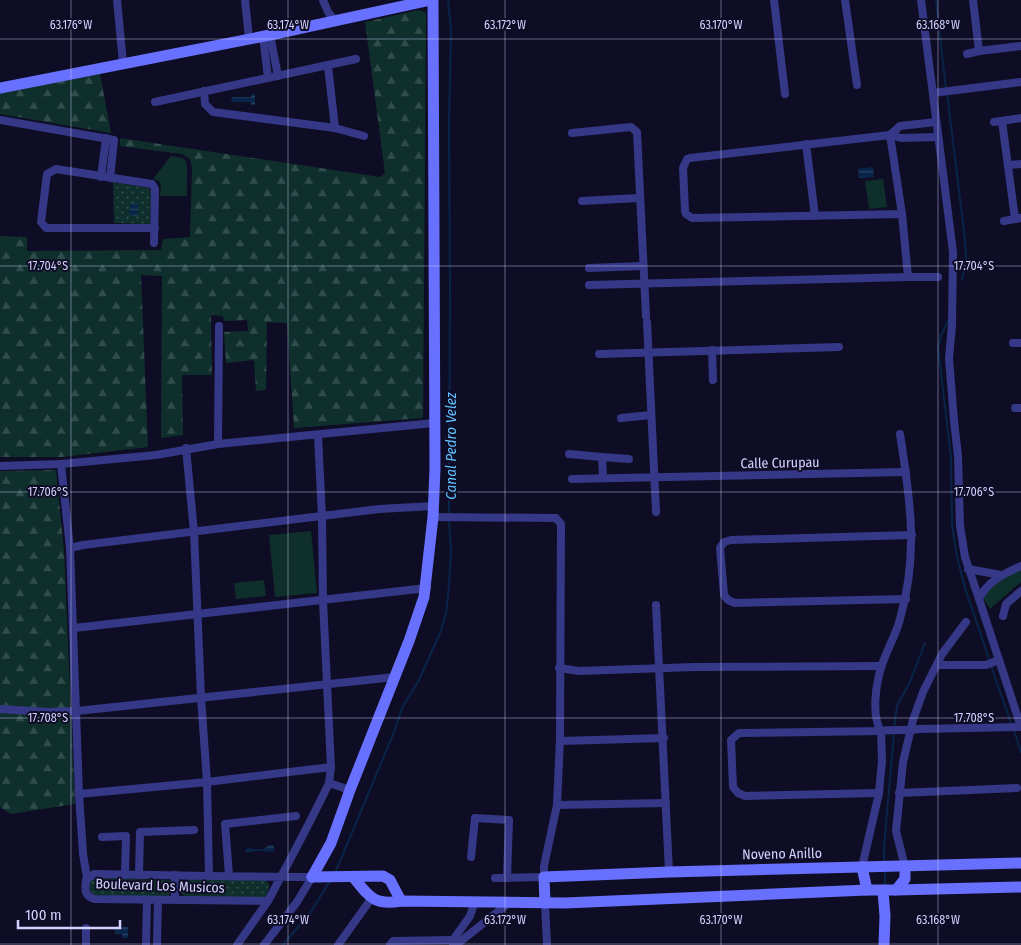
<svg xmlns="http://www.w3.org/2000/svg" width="1021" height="945" font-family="'Fira Sans Condensed',sans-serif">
<defs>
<pattern id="forest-firs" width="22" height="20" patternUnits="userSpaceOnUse" patternTransform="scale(1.25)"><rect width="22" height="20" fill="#0f2f2c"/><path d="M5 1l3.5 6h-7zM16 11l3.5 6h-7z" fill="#314c4c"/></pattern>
<pattern id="park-dots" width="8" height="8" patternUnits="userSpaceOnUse" patternTransform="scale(1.25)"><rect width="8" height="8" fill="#0f2f2c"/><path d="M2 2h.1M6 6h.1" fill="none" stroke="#314c4c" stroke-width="1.8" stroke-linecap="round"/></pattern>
<pattern id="water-rules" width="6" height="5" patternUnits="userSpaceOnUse" patternTransform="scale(1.25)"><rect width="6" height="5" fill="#082549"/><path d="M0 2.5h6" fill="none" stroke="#2b4464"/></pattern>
</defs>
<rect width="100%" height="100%" fill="#0f0d25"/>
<g fill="#0f2f2c">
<polygon points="171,156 182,158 186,161 187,167 187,196 160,196 161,186 159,181 153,179"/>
<polygon points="883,179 887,207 869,209 865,181"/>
<polygon points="311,531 317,593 275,597 269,535"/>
<polygon points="1021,567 1021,582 990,609 981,595 997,578"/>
<polygon points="264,580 266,596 236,599 234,583"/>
</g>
<g fill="url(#forest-firs)">
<polygon points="419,10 426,13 423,418 294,428 287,323 267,322 266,390 256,391 254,360 226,363 224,332 248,331 247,320 224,321 223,316 211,315 212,375 182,375 183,435 161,438 162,276 141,275 148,447 62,457 0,457 0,236 27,237 27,251 161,250 163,239 190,237 192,168 190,159 182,154 120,146 120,138 380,177 385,173 365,22"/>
<polygon points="100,74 111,133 0,114 0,93"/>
<polygon points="56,470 64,551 75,804 11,814 0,807 0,471"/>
</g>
<g fill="url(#park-dots)">
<polygon points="113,182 148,188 151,191 150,224 114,223"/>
<path d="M95 878 167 880 171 881C171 887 172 893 167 898L94 895 91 892C88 886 88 881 95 878Z"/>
<path d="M187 879H264L269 884 267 895 263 898 188 897C176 894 179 884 187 879Z"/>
</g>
<g fill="url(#water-rules)">
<polygon points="251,94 255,94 255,105 251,105 251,102 231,102 232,97 251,97"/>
<polygon points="873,167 874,177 859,178 858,169"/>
<polygon points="131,203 139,204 137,216 129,215"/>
<path d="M269 845 274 846V851C269 853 263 850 257 851 252 851 250 853 245 852L247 848C255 849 263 852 269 845Z"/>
<polygon points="115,927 128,927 128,938 122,938 122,934 115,934"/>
</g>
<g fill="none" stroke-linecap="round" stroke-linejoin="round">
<g stroke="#082549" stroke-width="2">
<polyline points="448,0 451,31 449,124 450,288 449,514"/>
<polyline points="936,0 946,89"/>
<polyline points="947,93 965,240 966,258 962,280"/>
<polyline points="949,319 941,335 938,348 951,457 952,526 957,557 965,588 990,662"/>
<polyline points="991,666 1012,726"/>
<polyline points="894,728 897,706 910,682 925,643"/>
<polyline points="1014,730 1021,752"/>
<polyline points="884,863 884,847 894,733"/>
<polyline points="885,870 885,885"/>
<polyline points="335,873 392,737 403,706 418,682 440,633 446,614 449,585 451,550 449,519"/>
<polyline points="283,945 310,913 330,881"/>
</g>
<g stroke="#353887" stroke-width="8">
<polyline points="117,0 123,63"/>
<polyline points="245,0 249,38"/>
<polyline points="323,0 328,12 335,21"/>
<polyline points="774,0 785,94"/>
<polyline points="845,0 857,85"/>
<polyline points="921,0 953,252 952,325 949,358 954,421 958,456 960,526 965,557 979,599"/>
<polyline points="973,0 979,51"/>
<polyline points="270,35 278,76"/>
<polyline points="263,36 268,78"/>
<polyline points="967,54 979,51 1021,46"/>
<polyline points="328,66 335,128"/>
<polyline points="204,91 205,104 213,112 335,128 364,136"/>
<polyline points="933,93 1021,82"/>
<polyline points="155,102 356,59"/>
<polyline points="0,120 114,140 110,178"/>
<polyline points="1002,121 1015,219"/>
<polyline points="994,122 1021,118"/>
<polyline points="572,133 631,127 637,132 646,316"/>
<polyline points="890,135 900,126 936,122"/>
<polyline points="806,144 815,216"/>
<polyline points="1009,165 1021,164"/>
<polyline points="101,177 106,138"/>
<polyline points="582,201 639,198"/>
<polyline points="902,214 692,218 686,214 685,211 683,168 687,159 690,158 890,135 901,138 938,137"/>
<polyline points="1004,221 1021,218"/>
<polyline points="154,243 155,189 152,184 56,169 47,174 41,222 46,228 155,228"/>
<polyline points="589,268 642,266"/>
<polyline points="908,277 938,277"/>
<polyline points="589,285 908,277 902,214 890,135"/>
<polyline points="647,322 656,512"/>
<polyline points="1013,343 1021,343"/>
<polyline points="712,350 713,380"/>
<polyline points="599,354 839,347"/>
<polyline points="1015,408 1021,408"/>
<polyline points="621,418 651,415"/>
<polyline points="318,435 322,517 323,601 331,767 329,783 350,790"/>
<polyline points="218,444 219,326"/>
<polyline points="186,448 194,532 201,697 207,782 209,875"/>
<polyline points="569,454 602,457"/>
<polyline points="0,466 61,464"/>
<polyline points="603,478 602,457 629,459"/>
<polyline points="572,479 906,472"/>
<polyline points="433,517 556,518 561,524 560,739 557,805 544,866 544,877 495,878"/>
<polyline points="70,548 83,545 379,509 434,506"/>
<path d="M1021 566C1004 574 987 581 979 599L1021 727"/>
<polyline points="968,569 1001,575"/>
<polyline points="906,599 735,603 728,600 724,595 720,548 724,542 731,540 912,535"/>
<polyline points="656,605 669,872"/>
<polyline points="1003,616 1006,604 1021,591"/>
<polyline points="74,628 427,588"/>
<polyline points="938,665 986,665 999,660"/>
<polyline points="559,668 579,671 695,667 881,666"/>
<polyline points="0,709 47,712 77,711 395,677"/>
<polyline points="560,741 664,738"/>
<path d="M879 793 745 796 738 793 733 787 731 740 739 733 881 731C894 729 906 731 919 729L1021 727"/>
<polyline points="899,793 1017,788"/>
<polyline points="79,794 207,782 331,767"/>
<polyline points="557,805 666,803"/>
<polyline points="102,837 126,836 125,875"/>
<polyline points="471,857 475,818 509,820 507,878"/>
<path d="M862 867 879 793 882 761 881 731C871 716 876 682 882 665 887 649 896 635 900 619 919 553 910 499 900 434"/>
<polyline points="905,867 896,831 903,762 913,720 923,692 942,654 966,622"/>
<polyline points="139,875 140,832 194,830"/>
<polyline points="229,875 225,824 296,816"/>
<path d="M312 877C239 877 167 875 94 874L86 880C85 889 84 896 94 899L268 901C289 862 310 823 329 783"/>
<polyline points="87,878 83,854 79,794 70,548 61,464 156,455 218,444 434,423"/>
<polyline points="175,900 175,875"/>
<polyline points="545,903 547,945"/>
<polyline points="86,945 86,928"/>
<polyline points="146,945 147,900"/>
<polyline points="157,945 158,900"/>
<polyline points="237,945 268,901"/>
<polyline points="264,945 297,902 312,877"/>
<polyline points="338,945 371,899"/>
<polyline points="390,945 393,941 453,940"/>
<polyline points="453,945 453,940 470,916 475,901"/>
<polyline points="456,945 509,903"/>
</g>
<g stroke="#6870ff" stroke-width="11">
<polyline points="0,88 270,35 431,0"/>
<polyline points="862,867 867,890 896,890 905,879 905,867"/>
<polyline points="312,877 331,843 350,790 409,641 424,597 433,517 435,469 433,0"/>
<polyline points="312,877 383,876 390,880 401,901"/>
<path d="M354 878C369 897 375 906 401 901L565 903 867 890"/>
<polyline points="896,890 1021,887"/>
<polyline points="883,891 885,916 884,945"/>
<polyline points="545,903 544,877 669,872 1021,863"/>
</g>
</g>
<path fill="none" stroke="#d2d1ff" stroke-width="1" stroke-opacity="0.45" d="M71 0V945M288 0V945M505 0V945M721 0V945M938 0V945M0 39H1021M0 266H1021M0 492H1021M0 718H1021M0 944H1021"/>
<g text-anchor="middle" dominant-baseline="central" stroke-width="4" stroke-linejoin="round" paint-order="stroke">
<g font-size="14" fill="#d2d1ff" stroke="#0f0d25">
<text transform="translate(780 463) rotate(-1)">Calle Curupau</text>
<text transform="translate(782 854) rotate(-1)">Noveno Anillo</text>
<text transform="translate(160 886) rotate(2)">Boulevard Los Musicos</text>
</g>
<g font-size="15" font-style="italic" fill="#5fc1ff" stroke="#0f0d25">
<text transform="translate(451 446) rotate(-90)">Canal Pedro Velez</text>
</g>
</g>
<g font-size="12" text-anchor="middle" fill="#d2d1ff" stroke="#0f0d25" stroke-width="4" stroke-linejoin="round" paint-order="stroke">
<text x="71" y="29">63.176°W</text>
<text x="288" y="29">63.174°W</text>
<text x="505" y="29">63.172°W</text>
<text x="721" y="29">63.170°W</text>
<text x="938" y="29">63.168°W</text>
<text x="48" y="270">17.704°S</text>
<text x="974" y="270">17.704°S</text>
<text x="48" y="496">17.706°S</text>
<text x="974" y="496">17.706°S</text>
<text x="48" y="722">17.708°S</text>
<text x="974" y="722">17.708°S</text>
<text x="288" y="924">63.174°W</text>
<text x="505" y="924">63.172°W</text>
<text x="721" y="924">63.170°W</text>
<text x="938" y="924">63.168°W</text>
</g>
<path d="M18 920v8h102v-8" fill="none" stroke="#d2d1ff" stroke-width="2.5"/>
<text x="25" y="920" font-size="15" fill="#d2d1ff" stroke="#0f0d25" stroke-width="4" paint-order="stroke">100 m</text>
</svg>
